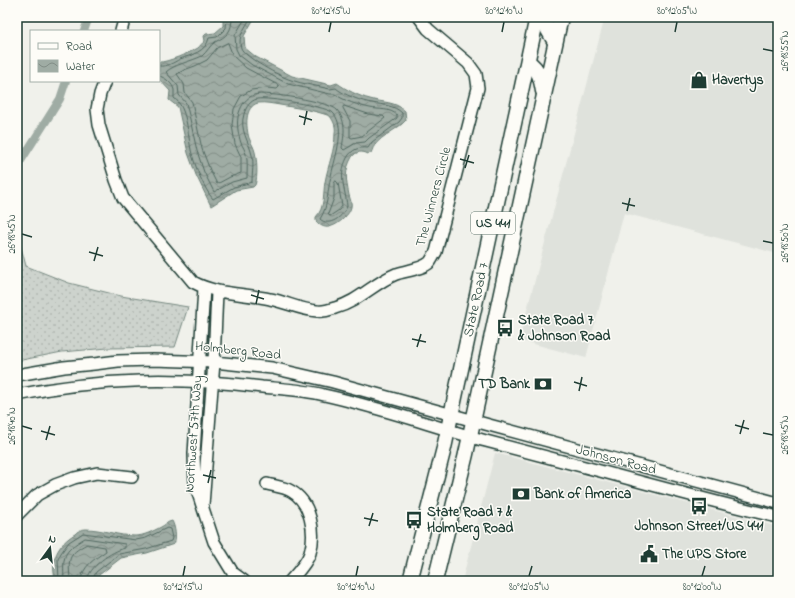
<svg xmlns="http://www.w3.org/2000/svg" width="795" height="598" font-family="'Indie Flower',sans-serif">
<defs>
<pattern id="grass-dots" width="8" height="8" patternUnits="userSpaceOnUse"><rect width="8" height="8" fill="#cdd3cd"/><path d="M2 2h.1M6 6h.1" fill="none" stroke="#b0b6b1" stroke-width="1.8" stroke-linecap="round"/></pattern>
<pattern id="water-waves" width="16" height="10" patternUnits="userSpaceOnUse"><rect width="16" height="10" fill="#9faca4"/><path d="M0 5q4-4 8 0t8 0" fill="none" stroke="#818d86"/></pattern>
</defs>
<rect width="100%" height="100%" fill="#f0f1eb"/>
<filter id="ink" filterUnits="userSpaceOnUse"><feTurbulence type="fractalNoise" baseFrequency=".025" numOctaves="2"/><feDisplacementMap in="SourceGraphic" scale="8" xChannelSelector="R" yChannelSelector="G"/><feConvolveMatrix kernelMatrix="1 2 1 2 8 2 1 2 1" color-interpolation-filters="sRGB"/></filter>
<g filter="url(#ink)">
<g fill="#dfe2dc">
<polygon points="605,17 778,17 778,254 624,213 586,358 519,340"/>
<polygon points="495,453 778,527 778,581 462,581"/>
</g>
<polygon fill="url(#grass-dots)" stroke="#768880" points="17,232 26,266 69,283 121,296 188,307 175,347 108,348 62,352 17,361"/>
<g fill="url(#water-waves)" stroke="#6c8077">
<path d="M223 17H255L244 36 245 48 256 57 292 76 331 85 337 83C347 90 358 96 370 99 383 103 395 101 405 111L406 120C397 131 375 137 371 153L368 154C363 151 356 151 352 157 344 171 346 180 349 195 350 199 352 203 351 207 350 214 339 224 332 226 326 229 320 226 316 221V217C325 208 323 193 325 182 328 165 335 150 335 133 336 126 334 122 330 116 314 110 297 108 280 105 273 104 265 102 258 103 244 107 246 127 249 138 251 143 254 147 255 152 257 160 258 177 255 185L253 187 236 190 211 206 196 175 188 153 178 107 169 100 170 91 159 79V62C166 63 191 52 198 48 200 46 202 43 205 41L204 36 206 34 215 33 223 26Z"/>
<path d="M172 521C175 526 177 539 174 544L147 553 121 558 99 575 95 581H56C49 561 58 544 75 534 78 531 81 529 86 529 102 529 118 536 135 536 144 536 153 531 161 527 165 525 167 522 172 521Z"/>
</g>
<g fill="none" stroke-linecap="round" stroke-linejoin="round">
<g stroke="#526961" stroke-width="1">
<path d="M232 17C232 32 227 36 215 42 210 45 207 52 202 56 192 61 173 65 166 72L178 86 179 95 186 103 190 119 197 151 204 172 214 192 232 182 247 178C247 170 248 162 246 154 245 150 243 147 241 143 238 134 236 122 239 113 242 104 246 98 254 95 265 91 331 102 337 110 347 122 344 135 342 148L344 150 356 143 365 142 369 138 397 118V115C390 108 379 110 370 108 360 106 342 100 335 94H330L288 84 252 65 239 55 236 49 235 35 246 17"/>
<polygon points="228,43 233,56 246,68 278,85 279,87 277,89 267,88 251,90 241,96 234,109 232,125 235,144 241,157 241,173 230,177 217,184 210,170 202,149 192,102 185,93 184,84 177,74 184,70 195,66 207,60 217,48"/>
<path d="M159 66C167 67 173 63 180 59 191 55 206 52 209 38L217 37 226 28 227 17"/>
<path d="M159 76C165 77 173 84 174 90 174 93 174 95 174 98 187 107 188 135 191 150 194 164 204 189 213 199L234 187 252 182C252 173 254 164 252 155 249 141 239 130 244 114 246 107 250 101 257 99 268 97 323 106 332 112 335 114 337 119 338 122 343 136 334 162 331 176 327 191 329 205 320 219 329 228 344 216 347 206 345 187 338 176 347 158 352 149 359 147 368 148L372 142 399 122 402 118V113C394 105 383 105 372 103 363 102 342 94 336 88L330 89C317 86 303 84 291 80 281 77 244 57 241 48 237 36 246 27 251 17"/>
<polygon points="344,106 368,114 383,116 385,118 362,136 352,138 350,137 350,121 343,108"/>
<polygon points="336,181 338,183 342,206 339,210 330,216 328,214 334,198 334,184"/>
<polyline points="59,581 58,559 61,553 69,542 83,533 136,540 146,538 167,528 170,529 172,538 171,541 146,549 119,554 96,572 92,581"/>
<path d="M64 581C63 556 62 552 85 538L125 544V548C112 551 88 567 87 581"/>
<path d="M70 581C69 560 66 555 87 544L105 547 106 551C95 559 82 566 81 581"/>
</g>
<g stroke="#9faca4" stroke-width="8">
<polyline points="84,31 89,17"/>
<polyline points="17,167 60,99 66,81"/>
</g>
<g stroke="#1f3d34" stroke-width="14">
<g id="minor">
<polyline points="121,31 125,17"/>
<path d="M105 81 100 94 97 109 99 125 116 180 123 198 193 282C217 295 244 293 270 299 286 302 301 310 317 311 322 312 329 310 335 308 358 302 374 283 396 274 405 271 423 269 430 262 432 259 434 255 436 252L478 88 476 74 468 63 428 29 419 17"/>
<polyline points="204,288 194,454 195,484 214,542 233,573 244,581"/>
<polyline points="17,375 64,367 94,364 118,361 153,360 214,362 272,368 333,382 489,425 778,503"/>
<path d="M17 395C101 378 178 377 262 387 283 389 304 390 324 395 379 407 432 426 486 441 524 451 562 461 600 471 659 487 718 503 778 517"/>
<path d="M267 484C274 486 284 487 291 491 311 502 316 533 310 553 307 563 297 573 290 581"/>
<polyline points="203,505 214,362 217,292"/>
<polyline points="17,515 37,495 55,485 74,478 97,473 132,477"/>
</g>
</g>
<g stroke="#1f3d34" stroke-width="17">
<g id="major">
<polyline points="543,17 548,30 555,42"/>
<path d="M528 62C539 69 541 79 543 91"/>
<path id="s1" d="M410 581 444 448 537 17"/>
<polyline points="435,581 466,454 561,17"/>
</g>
</g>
<use href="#minor" stroke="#fdfcf7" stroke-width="11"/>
<use href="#major" stroke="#fdfcf7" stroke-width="14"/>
</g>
</g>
<path fill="none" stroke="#1f3d34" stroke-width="1.5" d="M329 32 331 22M502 32 504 22M675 32 677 22M763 49 773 51M299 116 312 120M304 125 307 111M460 159 474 163M465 168 469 155M622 203 635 206M627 211 630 198M22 234 32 237M763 241 773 243M89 252 103 256M94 261 98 247M251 295 264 299M256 304 259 290M412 339 426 342M417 347 421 334M574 382 587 386M579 391 582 377M735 425 749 429M22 426 32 429M41 431 55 435M763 433 773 435M740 434 744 420M46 440 50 426M203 475 216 478M208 483 211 470M364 518 378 521M369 526 373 513M183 576 185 566M356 576 358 566M529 576 532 566M702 576 705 566"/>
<defs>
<g id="shop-bare" transform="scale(1.38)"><path d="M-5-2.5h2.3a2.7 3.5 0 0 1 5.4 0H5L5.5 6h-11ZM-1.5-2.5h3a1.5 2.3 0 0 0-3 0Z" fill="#1f3d34" stroke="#fdfcf7" stroke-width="2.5" paint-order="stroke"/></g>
<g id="bus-bare" transform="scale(1.38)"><path d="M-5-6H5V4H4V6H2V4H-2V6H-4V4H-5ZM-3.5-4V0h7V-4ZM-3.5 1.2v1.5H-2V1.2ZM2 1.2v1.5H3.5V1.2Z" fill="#1f3d34" stroke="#fdfcf7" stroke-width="2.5" paint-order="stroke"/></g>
<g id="bank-bare" transform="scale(1.38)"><path d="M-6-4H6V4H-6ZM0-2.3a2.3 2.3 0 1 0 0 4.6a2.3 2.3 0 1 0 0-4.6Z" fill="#1f3d34" stroke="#fdfcf7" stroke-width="2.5" paint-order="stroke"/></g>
<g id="civic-bare" transform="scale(1.38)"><path d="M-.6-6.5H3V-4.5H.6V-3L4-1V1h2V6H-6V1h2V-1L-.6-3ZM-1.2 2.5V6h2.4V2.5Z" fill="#1f3d34" stroke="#fdfcf7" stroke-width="2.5" paint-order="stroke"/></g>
</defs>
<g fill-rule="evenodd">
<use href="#shop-bare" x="699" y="80"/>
<use href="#bus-bare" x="505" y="328"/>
<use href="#bank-bare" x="543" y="384"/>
<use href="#bank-bare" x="521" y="494"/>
<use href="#bus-bare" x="699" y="506"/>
<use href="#bus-bare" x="414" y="520"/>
<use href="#civic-bare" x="649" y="554"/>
</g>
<g text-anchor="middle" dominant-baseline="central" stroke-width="3" stroke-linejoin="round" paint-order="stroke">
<rect fill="#fdfcf7" stroke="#62766e" stroke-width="1" x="471" y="212" width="44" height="22" rx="3"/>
<g font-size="13" font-weight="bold" fill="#1f3d34">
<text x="493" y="223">US 441</text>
</g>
<g font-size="14" font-weight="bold" fill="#1f3d34" stroke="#fdfcf7" text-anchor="start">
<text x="712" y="80">Havertys</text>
<text x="518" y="320">State Road 7<tspan x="518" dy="16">&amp; Johnson Road</tspan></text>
<text x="530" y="384" text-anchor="end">TD Bank</text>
<text x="534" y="494">Bank of America</text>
<text x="427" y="512">State Road 7 &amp;<tspan x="427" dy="16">Holmberg Road</tspan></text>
<text x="699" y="526" text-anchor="middle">Johnson Street/US 441</text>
<text x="662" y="554">The UPS Store</text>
</g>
<g font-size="14" fill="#1f3d34" stroke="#fdfcf7">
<text transform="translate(434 197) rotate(-75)">The Winners Circle</text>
<text stroke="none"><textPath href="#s1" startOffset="289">State Road 7</textPath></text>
<text transform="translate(238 351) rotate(6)">Holmberg Road</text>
<text transform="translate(194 434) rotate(-86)">Northwest 57th Way</text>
<text transform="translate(616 460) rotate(15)">Johnson Road</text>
</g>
</g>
<rect width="795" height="598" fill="none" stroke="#fdfcf7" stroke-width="44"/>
<rect x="30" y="30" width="130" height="52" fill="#fdfcf7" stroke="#a4b0a9"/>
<rect x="38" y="43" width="20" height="6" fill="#fdfcf7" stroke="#a4b0a9"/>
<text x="66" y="50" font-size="12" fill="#1f3d34">Road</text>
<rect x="38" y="60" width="20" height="12" fill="url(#water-waves)" stroke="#a4b0a9"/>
<text x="66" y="70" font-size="12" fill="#1f3d34">Water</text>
<g transform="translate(50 548) rotate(15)" stroke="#fdfcf7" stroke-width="3" paint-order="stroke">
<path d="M0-3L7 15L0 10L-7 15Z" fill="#1f3d34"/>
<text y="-6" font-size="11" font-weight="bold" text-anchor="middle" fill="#1f3d34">N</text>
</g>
<rect x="22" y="22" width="751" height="554" fill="none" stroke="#1f3d34" stroke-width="1.5"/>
<g font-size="10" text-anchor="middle" fill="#1f3d34">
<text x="331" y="14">80°12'15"W</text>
<text x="504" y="14">80°12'10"W</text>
<text x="677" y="14">80°12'05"W</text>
<text transform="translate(784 51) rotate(-90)" y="4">26°18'55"N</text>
<text transform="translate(11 234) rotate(-90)" y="4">26°18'45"N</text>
<text transform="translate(784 243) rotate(-90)" y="4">26°18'50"N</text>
<text transform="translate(11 426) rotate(-90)" y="4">26°18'40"N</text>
<text transform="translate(784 435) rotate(-90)" y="4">26°18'45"N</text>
<text x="183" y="590">80°12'15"W</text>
<text x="356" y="590">80°12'10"W</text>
<text x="529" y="590">80°12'05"W</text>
<text x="702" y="590">80°12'00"W</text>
</g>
</svg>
